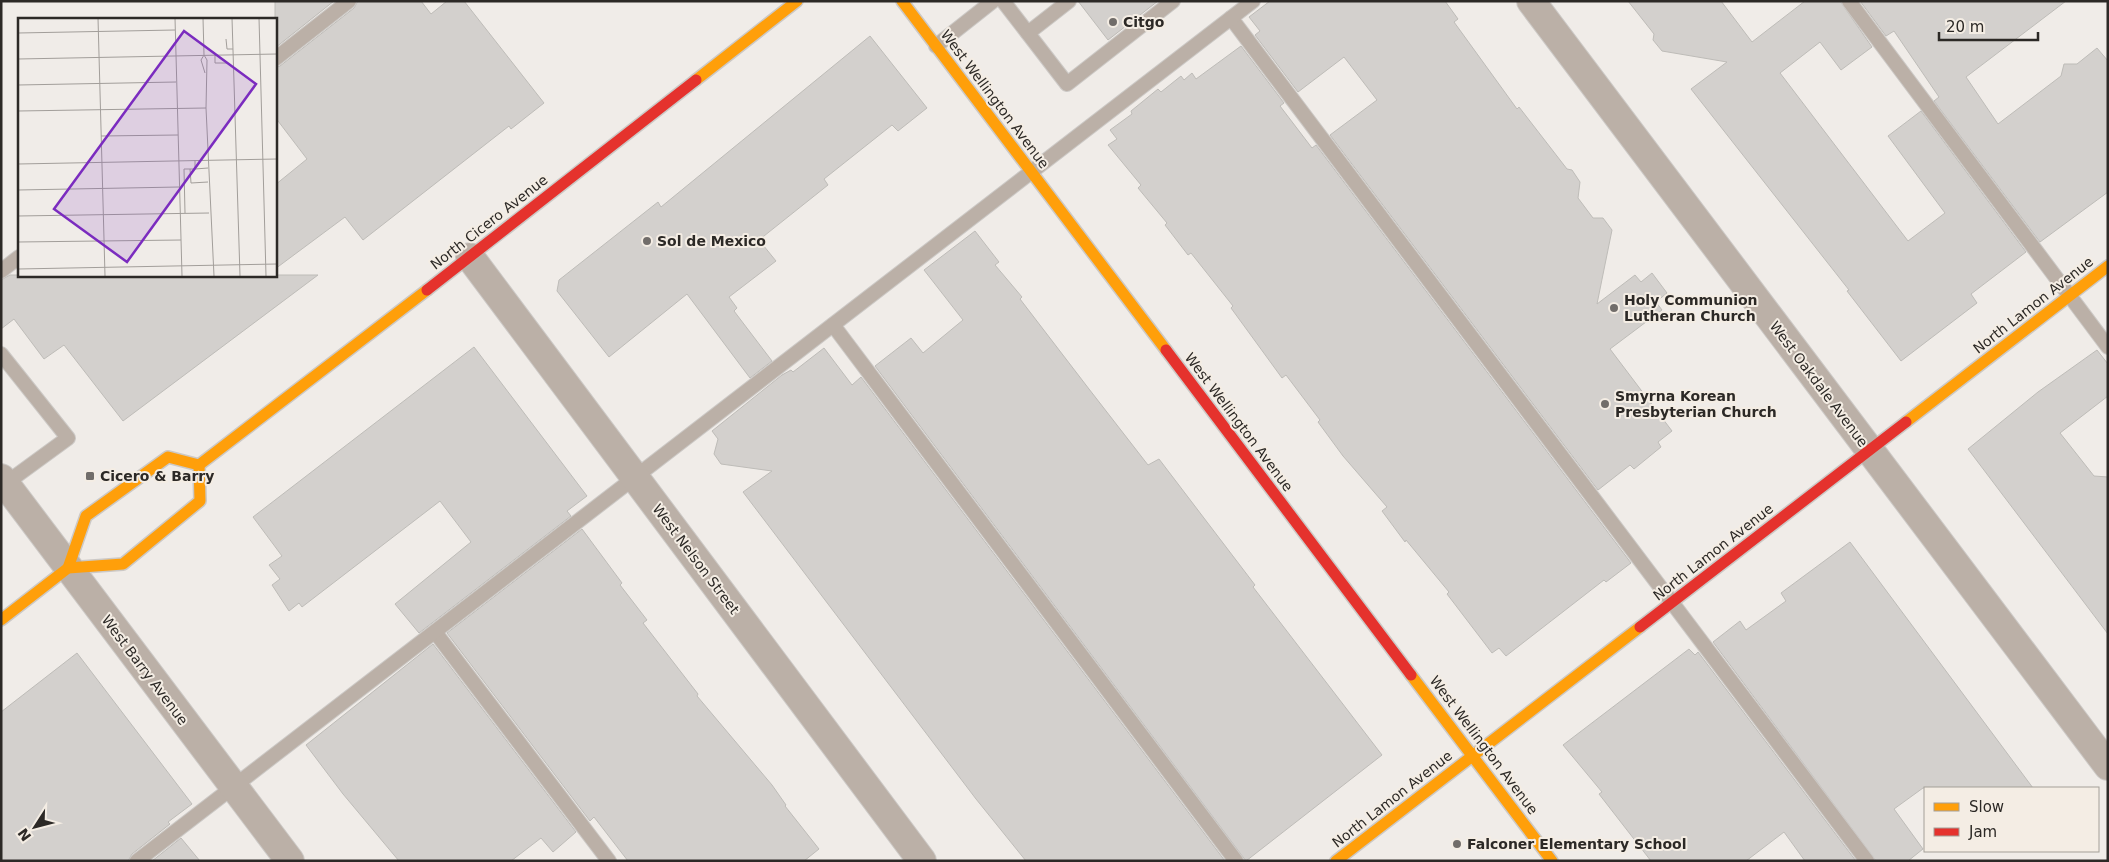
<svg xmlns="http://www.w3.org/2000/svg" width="2109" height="862" font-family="'DejaVu Sans',sans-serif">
<rect width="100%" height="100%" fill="#f0ece8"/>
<g fill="#d3d0cd" stroke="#bebcb8">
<polygon points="275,1 334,1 275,48"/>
<polygon points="358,1 421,1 431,14 447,1 464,1 544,103 511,129 509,126 363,240 345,217 275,269 275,185 307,159 275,117 275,68 280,66 354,8"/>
<polygon points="1078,1 1158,1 1108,40"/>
<polygon points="1270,1 1445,1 1458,19 1454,22 1517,109 1519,107 1567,169 1572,170 1580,182 1578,198 1593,218 1603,218 1612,230 1597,304 1635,275 1641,282 1652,273 1667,293 1656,302 1662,310 1610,349 1672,431 1658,442 1661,447 1634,469 1630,465 1598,490 1330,135 1377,100 1344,57 1298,92 1255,35 1260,31 1249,17"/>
<polygon points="1628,1 1721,1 1752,42 1805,1 1840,1 1872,47 1841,70 1820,42 1780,73 1908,241 1945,213 1888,136 1921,111 2026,252 1971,294 1977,303 1901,361 1847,291 1849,290 1691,89 1727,62 1662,51 1653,40 1654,34"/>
<polygon points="1860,1 2066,1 1966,77 1998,124 2061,76 2064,64 2077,64 2097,48 2108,61 2108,192 2040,242 1934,101 1939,97 1894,31 1886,36"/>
<polygon points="870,36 927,108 898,131 892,125 824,179 828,185 759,240 776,261 729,297 737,308 734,311 772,361 750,378 687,294 609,357 557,291 559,280 658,202 661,207"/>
<polygon points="1241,46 1284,103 1280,106 1312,148 1316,145 1631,563 1606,582 1604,580 1506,656 1499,648 1492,653 1447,594 1449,592 1406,540 1405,542 1382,511 1387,507 1343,456 1318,422 1320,420 1286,375 1282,378 1231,308 1233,306 1191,253 1188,255 1165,225 1167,223 1138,188 1141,185 1108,145 1117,139 1110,130 1132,114 1131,111 1158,89 1161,92 1181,76 1184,80 1192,73 1196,79"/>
<polygon points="975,231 999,262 995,265 1022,297 1020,299 1089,389 1148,465 1159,459 1255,585 1253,587 1382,755 1246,861 875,366 911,338 923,353 963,320 924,270"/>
<polygon points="10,275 318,275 123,421 64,345 44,359 14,319 1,329 1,280"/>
<polygon points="474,347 587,496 567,511 571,516 419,633 395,604 471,542 440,501 302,607 299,603 289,611 272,585 280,579 269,565 282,556 253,517"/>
<polygon points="824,348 852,385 861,377 1225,861 1026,861 976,799 743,492 772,471 721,464 714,454 718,439 712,431 782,375 791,370 793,372"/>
<polygon points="2097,350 2108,364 2108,396 2060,433 2094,476 2108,477 2108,634 1968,449 2038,392"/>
<polygon points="582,529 622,583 620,585 647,620 643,623 698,694 697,696 772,785 786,805 785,806 819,849 804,861 628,861 594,817 590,821 447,633"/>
<polygon points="1850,542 2033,788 1923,788 1894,809 1923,849 1908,861 1876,861 1713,642 1740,621 1746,630 1786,601 1781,593"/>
<polygon points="433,644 576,832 553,852 541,838 511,861 399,861 343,794 306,745"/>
<polygon points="1689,649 1695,655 1698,652 1856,861 1805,861 1784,832 1746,861 1651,861 1599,794 1602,792 1563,745"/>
<polygon points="77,653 192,804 168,822 170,824 132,854 128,861 1,861 1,712"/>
<polygon points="181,838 200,861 152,861"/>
</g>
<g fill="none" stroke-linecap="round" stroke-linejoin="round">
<g stroke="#ccc9c6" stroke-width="16">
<g id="lane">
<polyline points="1003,1 1067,84 1173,1"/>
<polyline points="1849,1 2108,347"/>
<polyline points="1231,18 1867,861"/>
<polyline points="1028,33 1069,1"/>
<polyline points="936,46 993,1"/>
<polyline points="275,59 349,1"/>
<polyline points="1,271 19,257"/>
<polyline points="833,325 1236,861"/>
<polyline points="1,354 68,438 5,484"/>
<polyline points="435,632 609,861"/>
<polyline points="137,861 1253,1"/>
</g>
</g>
<g stroke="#ccc9c6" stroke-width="30">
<g id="street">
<polyline points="1531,1 2108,766"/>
<polyline points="470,257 922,861"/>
<polyline points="1,478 290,861"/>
</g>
</g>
<g stroke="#ccc9c6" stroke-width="14">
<g id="slow">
<polyline points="902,1 1166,350"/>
<polyline points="696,80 797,1"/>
<polyline points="1906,422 2108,266"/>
<polyline points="199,465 427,290"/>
<polyline points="68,568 86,516 168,457 199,465"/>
<polyline points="1,620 68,568 123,564 200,501 199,465"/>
<polyline points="1411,675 1552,861"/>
<polyline points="1336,861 1640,627"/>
</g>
</g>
<g stroke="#ccc9c6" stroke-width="14">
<g id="jam">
<polyline points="427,290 696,80"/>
<polyline points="1166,350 1411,675"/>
<polyline points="1640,627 1906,422"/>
</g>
</g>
<use href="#lane" stroke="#bbb0a7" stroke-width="14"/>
<use href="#street" stroke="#bbb0a7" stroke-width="28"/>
<use href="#slow" stroke="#ff9f0a" stroke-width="11"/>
<use href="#jam" stroke="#e5322d" stroke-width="11"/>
</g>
<g fill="#716d6a" stroke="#f4ede4" stroke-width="2">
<circle cx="1113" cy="22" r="5"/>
<circle cx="647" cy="241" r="5"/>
<circle cx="1614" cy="308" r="5"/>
<circle cx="1605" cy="404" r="5"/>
<rect x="85" y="471" width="10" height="10" rx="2.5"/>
<circle cx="1457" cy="844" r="5"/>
</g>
<g text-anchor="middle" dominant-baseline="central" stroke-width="4" stroke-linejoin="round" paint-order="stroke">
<g font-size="14" font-weight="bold" fill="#2c2926" stroke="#f4ede4" text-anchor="start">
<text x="1123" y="22">Citgo</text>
<text x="657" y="241">Sol de Mexico</text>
<text x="1624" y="300">Holy Communion<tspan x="1624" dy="16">Lutheran Church</tspan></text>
<text x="1615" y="396">Smyrna Korean<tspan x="1615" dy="16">Presbyterian Church</tspan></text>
<text x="100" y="476">Cicero &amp; Barry</text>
<text x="1467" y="844">Falconer Elementary School</text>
</g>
<g font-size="14" fill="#2c2926" stroke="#f4ede4">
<text transform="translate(995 99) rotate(53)">West Wellington Avenue</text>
<text transform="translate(489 222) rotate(-38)">North Cicero Avenue</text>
<text transform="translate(2033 305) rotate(-38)">North Lamon Avenue</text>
<text transform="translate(1819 384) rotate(53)">West Oakdale Avenue</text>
<text transform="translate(1239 422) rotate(53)">West Wellington Avenue</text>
<text transform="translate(1713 552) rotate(-38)">North Lamon Avenue</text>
<text transform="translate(696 559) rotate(53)">West Nelson Street</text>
<text transform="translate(145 670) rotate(53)">West Barry Avenue</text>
<text transform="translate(1484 745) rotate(53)">West Wellington Avenue</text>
<text transform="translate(1392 799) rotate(-38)">North Lamon Avenue</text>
</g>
</g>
<g transform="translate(18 18)">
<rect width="259" height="259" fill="#f0ece8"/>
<path fill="none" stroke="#a29e9a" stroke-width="1" d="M80 0 87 258M157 0 164 258M185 0 186 37 183 42 187 55M214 0 222 258M241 0 248 258M0 15 157 12M208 21 209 31H215M186 37 189 42 188 90 196 258M197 37V45H210M0 41 259 36M0 67 158 64M0 93 188 90M83 118 160 117M177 142V151L190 150M0 146 259 141M172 151 173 165 190 164M0 172 161 169M167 195 166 151H177M0 198 191 195M0 224 163 222M0 251 259 246"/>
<path fill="#7b2cbf" fill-opacity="0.15" stroke="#7b2cbf" stroke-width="2.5" d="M166 13 238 66 109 244 36 191Z"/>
<rect width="259" height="259" fill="none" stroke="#2c2926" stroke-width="2.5"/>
</g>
<rect width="2109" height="862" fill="none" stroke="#2c2926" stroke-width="5"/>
<rect x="1924" y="787" width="175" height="65" fill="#f4ede4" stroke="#a49f98"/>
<rect x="1934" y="803" width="25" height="8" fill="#ff9f0a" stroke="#a49f98"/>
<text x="1969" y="812" font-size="15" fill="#2c2926">Slow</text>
<rect x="1934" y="828" width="25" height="8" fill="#e5322d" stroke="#a49f98"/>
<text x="1969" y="837" font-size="15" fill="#2c2926">Jam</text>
<g transform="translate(35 827) rotate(234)" stroke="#f4ede4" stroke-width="4" paint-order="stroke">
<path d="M0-4L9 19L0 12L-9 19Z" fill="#2c2926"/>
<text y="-8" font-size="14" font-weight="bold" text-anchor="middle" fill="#2c2926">N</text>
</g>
<path d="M1939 32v8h99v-8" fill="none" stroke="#2c2926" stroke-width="2.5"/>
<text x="1946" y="32" font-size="15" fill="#2c2926" stroke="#f4ede4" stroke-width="4" paint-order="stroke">20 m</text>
</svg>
